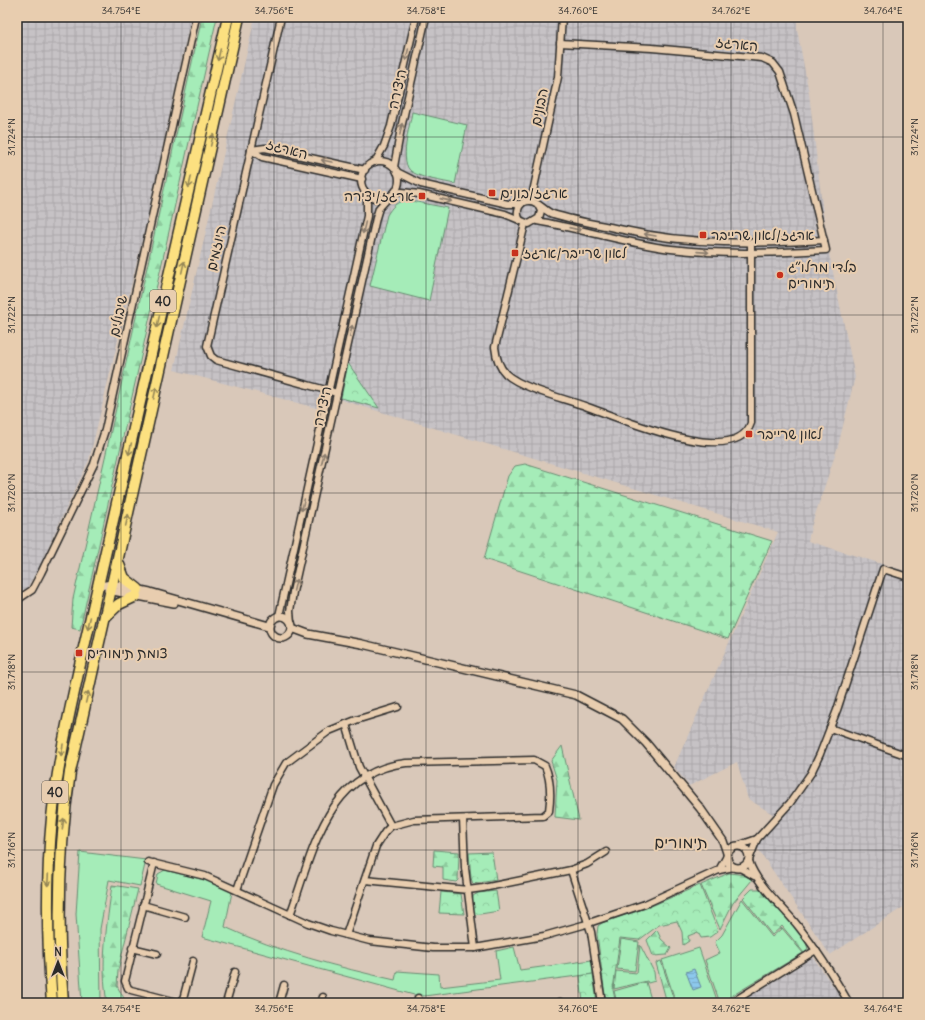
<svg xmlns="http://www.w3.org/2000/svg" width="925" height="1020" font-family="Delius,'Playpen Sans Hebrew',sans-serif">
<defs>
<pattern id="industrial-grid" width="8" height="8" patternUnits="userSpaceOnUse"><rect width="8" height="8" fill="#c6c2c5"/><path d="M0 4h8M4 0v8" fill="none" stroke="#aaa7a9"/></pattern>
<pattern id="forest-firs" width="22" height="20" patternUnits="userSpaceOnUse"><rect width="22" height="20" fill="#a5ecb8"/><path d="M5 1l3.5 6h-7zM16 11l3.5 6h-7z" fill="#8ecb9e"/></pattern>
<pattern id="park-crowns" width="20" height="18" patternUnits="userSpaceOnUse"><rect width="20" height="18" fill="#a5ecb8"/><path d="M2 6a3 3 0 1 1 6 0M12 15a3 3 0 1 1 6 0" fill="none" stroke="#8ecb9e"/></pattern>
<pattern id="water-rules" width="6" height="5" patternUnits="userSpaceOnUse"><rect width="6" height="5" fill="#8cc8ec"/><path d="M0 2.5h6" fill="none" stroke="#79accb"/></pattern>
</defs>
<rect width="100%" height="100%" fill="#d9c8b9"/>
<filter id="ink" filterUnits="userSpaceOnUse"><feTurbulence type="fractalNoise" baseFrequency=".025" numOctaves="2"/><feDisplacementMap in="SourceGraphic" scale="8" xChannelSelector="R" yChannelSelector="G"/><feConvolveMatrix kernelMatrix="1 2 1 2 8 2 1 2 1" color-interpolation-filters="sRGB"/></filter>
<g filter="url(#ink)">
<g fill="url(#industrial-grid)">
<polygon points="17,17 191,17 145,228 89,460 38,569 27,588 17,593"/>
<polygon points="255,17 797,17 797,29 809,93 826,239 855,377 838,446 811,527 808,541 908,572 908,904 830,955 756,846 779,818 748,799 737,762 689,786 674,767 778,532 325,395 316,408 174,370"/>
<polygon points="813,957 845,1003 739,1003"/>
</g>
<g fill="#a5ecb8" stroke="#688c72">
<path d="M412 112 467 125 455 184C442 181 424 179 412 172 398 163 410 126 412 112Z"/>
<path d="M406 200 448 208 429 301 370 286 387 215C392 207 396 202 406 200Z"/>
<polygon points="80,852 146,860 140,886 109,880 100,929 101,1003 82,1003 76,914"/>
<path d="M165 870 208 881 232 892 225 927C279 952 337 967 395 980L397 971 439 974 440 987 500 980 496 951 514 947 520 970 592 960 593 974 424 996 414 995 202 937 211 901 156 884 158 874Z"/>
<polygon points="742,899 772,937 782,928 803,953 720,1003 705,960 720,953 715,942 722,935"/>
<polygon points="621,939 639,942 635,971 617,969"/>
<polygon points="640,945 654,972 655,981 648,983 647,981 614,989 616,971 637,973"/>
<polygon points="699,948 718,1003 676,1003 662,960"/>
<polygon points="646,982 652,1003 617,1003 614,991"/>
</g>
<g fill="url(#forest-firs)" stroke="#688c72">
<polygon points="202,17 217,17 80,629 71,627 73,599 113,422"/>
<polygon points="525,464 772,541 728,639 484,559 508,476 515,466"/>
<polygon points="562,746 579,820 555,817 557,780 551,761"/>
<polygon points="434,850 459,852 458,880 456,882 443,880 443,867 433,866"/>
<polygon points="729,873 745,875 752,880 733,903 720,929 701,885"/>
<path d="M112 885 138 889 118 970 117 986 126 1002 131 1003H107C100 963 107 924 112 885Z"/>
<path d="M752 889H761C772 901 807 935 808 950L804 953 782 926 772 935 743 898Z"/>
<polygon points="657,930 661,939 671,948 667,955 653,956 647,940"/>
<polygon points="661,961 675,1003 667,1003 656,963"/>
</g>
<g fill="url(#park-crowns)" stroke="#688c72">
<polygon points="348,363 379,408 341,398"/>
<polygon points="492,852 496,880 473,884 471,878 469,853"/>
<polygon points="700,885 718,931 710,937 701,938 698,932 688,936 689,941 683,945 682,932 677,921 659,925 639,940 620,938 613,990 616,1003 606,1003 597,934 598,926 602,923 649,907"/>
<polygon points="496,891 499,911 474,915 472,901 473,896 478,893"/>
<polygon points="441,892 461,894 464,914 439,913"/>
<polygon points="593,974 597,1003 583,1003 580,976"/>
</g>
<polygon fill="url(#water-rules)" stroke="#65899f" points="694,969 701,987 693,990 686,972"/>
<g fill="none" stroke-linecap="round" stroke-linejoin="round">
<g stroke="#2b2b2b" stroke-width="9">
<g id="minor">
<polyline points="281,17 207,346 211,356 216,360 337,393"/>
<polyline points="251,150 265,148 365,170"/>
<polyline points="251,150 262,157 362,179"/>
<circle cx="380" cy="180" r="19"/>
<polyline points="375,162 384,146 391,126 416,17"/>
<polyline points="394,167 401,128 426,17"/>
<polyline points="397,172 421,184 508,204 521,204"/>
<polyline points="394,193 402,192 419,194 505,214 529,224 539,218 541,211 538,205"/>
<polyline points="531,201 558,77 562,17"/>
<path d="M520 220C515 212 519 200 530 201 538 201 545 212 553 214 576 221 601 225 624 230 690 245 757 244 824 240"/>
<path d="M537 221C582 229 626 243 671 249 723 255 774 253 826 250L794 114 780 72 773 63 762 58 652 48 560 43"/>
<path d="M525 224 495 347C496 357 499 367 506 374 521 388 565 399 585 406 617 417 736 470 751 423V243"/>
<polyline points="17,600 32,590 41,573 94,464 105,430 196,17"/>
<polyline points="279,616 367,216 367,198 364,190"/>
<polyline points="291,623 290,611 293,592 376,218 379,208 389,197"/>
<polyline points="346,724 359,767 391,826"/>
<polyline points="830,728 908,756"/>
<polyline points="463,819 465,868 475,948"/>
<polyline points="740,845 757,839"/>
<polyline points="750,857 757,839 790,803 811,773 820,754 837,710 883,569 908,577"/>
<path d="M749 861C756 884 783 907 798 926 817 950 834 977 849 1003"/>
<polyline points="148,862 205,876 308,923 331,931 370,941 433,948 475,948 544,936 583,925 645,904 719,870 734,867"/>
<polyline points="154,863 125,981 128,988 131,990 181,1003"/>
<polyline points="740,868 754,876"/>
<polyline points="571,870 591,932 602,1003"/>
<polyline points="719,870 727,856"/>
<polyline points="365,880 468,890 483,888 571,870 587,864 606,852"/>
<polyline points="237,890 273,785 286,763 329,731 356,720 398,707"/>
<polyline points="143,905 185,917"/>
<path d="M290 915C313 852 326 772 406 763L534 760 545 766C551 780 551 796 549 811L543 816 414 820 391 826 385 832 376 846 346 935"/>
<polyline points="132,948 157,954"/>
<polyline points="560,1002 561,1003"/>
<polyline points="182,1003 193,961"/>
<polyline points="226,1003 235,972"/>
<polyline points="279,1003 284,985"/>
<polyline points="321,1003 323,997"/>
<polyline points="418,1003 418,998"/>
<polyline points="731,1003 816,950"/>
</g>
</g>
<g stroke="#2b2b2b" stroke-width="10">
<g id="tertiary">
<polyline points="99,586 112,584 150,592 269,626"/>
<polyline points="108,590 174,603"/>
<circle cx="281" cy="627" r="11"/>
<polyline points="292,628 308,634 362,644 576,695 622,719 646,743 700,808 723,841 727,853"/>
<circle cx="738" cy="857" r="11"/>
</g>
</g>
<g stroke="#2b2b2b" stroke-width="13">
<g id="trunk">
<polyline points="118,562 124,578 138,589"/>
<polyline points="105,617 119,604 136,596"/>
<path d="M52 1003C47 941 46 880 52 818 57 768 68 719 79 669L228 17"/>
<path d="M63 1003C57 924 58 851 70 772L239 17"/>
</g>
</g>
<use href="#minor" stroke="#e8cdaf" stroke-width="6"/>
<use href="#tertiary" stroke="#e8cdaf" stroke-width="7"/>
<use href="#trunk" stroke="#fce080" stroke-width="10"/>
</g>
<defs><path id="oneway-shaft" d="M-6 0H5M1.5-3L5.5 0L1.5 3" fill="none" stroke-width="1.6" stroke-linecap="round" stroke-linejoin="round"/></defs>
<g stroke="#948656">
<use href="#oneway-shaft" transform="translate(219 55) rotate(103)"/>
<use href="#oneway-shaft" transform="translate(212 140) rotate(-77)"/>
<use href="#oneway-shaft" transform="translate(190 182) rotate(103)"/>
<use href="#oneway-shaft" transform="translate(183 267) rotate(-77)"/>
<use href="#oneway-shaft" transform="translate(158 322) rotate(103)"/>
<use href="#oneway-shaft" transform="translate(155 393) rotate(-77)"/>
<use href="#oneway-shaft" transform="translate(130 449) rotate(103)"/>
<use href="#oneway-shaft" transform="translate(127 520) rotate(-77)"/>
<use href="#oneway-shaft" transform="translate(89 623) rotate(103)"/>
<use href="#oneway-shaft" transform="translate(87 697) rotate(-77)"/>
<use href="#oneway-shaft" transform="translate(62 750) rotate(100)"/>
<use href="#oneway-shaft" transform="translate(63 824) rotate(-83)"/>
<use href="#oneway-shaft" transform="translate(48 880) rotate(93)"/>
</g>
<g stroke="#8a7c6d">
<use href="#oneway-shaft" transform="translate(407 55) rotate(103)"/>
<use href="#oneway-shaft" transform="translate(401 129) rotate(-79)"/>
<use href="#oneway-shaft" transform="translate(327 161) rotate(-168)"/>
<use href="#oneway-shaft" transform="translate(446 200) rotate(13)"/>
<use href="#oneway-shaft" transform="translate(364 228) rotate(103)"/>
<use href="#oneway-shaft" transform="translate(575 229) rotate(13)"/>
<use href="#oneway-shaft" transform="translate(650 235) rotate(-170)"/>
<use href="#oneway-shaft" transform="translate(703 252) rotate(4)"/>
<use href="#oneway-shaft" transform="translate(351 331) rotate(-77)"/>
<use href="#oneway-shaft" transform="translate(323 458) rotate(-77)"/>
<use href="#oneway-shaft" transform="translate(303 505) rotate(103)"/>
<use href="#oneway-shaft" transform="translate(295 585) rotate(-77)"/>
</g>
</g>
<path fill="none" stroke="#2b2b2b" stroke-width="1" stroke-opacity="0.45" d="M121 17V1003M274 17V1003M426 17V1003M578 17V1003M731 17V1003M883 17V1003M17 137H908M17 315H908M17 493H908M17 672H908M17 850H908"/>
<g fill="#c8321e" stroke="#e8cdaf" stroke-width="1.5">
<rect x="488" y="189" width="8" height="8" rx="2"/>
<rect x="418" y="192" width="8" height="8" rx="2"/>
<rect x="699" y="231" width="8" height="8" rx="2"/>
<rect x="511" y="249" width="8" height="8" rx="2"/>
<circle cx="780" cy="275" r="4"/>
<rect x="745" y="430" width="8" height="8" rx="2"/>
<rect x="75" y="649" width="8" height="8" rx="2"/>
</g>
<g text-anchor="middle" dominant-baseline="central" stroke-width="4" stroke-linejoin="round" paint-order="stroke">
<g fill="#e8cdaf" stroke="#645c53" stroke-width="1">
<rect x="150" y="290" width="26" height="22" rx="3"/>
<rect x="42" y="781" width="26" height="22" rx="3"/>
</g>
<g font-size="13" font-weight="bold" fill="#2b2b2b">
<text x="163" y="301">40</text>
<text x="55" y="792">40</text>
</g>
<g font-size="14" fill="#2b2b2b" stroke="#e8cdaf">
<text transform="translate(737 44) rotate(6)">הארגז</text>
<text transform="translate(397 89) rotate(-77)">היצירה</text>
<text transform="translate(539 107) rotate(-78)">הבונים</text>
<text transform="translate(287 149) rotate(15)">הארגז</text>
<text transform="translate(216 248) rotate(-77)">היוזמים</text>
<text transform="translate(118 316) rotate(-78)">שיבולים</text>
<text transform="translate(322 406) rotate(-77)">היצירה</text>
</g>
<g font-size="14" fill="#2b2b2b" stroke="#e8cdaf" text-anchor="start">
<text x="500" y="193">ארגז/בונים</text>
<text x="414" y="196" text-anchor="end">ארגז/יצירה</text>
<text x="711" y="235">ארגז/לאון שרייבר</text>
<text x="523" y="253">לאון שרייבר/ארגז</text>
<text x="788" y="267">בלדי מרלו״ג<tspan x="788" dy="16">תימורים</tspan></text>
<text x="757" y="434">לאון שרייבר</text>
<text x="87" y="653">צומת תימורים</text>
</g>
<g font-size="16" fill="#2b2b2b" stroke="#e8cdaf">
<text x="681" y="842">תימורים</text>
</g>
</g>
<rect width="925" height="1020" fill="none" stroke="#e8cdaf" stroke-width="44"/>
<g transform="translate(58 962)" stroke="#e8cdaf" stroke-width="3" paint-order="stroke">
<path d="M0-3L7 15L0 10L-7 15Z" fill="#2b2b2b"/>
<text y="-6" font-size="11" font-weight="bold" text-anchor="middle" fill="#2b2b2b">N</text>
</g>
<rect x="22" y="22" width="881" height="976" fill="none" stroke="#2b2b2b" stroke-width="1.5"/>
<g font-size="10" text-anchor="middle" fill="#2b2b2b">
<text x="121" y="14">34.754°E</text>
<text x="274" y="14">34.756°E</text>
<text x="426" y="14">34.758°E</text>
<text x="578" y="14">34.760°E</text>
<text x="731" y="14">34.762°E</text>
<text x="883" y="14">34.764°E</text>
<text transform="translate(11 137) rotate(-90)" y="4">31.724°N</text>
<text transform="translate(914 137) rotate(-90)" y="4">31.724°N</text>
<text transform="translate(11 315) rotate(-90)" y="4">31.722°N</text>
<text transform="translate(914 315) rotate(-90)" y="4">31.722°N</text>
<text transform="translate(11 493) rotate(-90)" y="4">31.720°N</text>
<text transform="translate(914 493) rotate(-90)" y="4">31.720°N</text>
<text transform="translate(11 672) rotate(-90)" y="4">31.718°N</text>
<text transform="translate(914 672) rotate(-90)" y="4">31.718°N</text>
<text transform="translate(11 850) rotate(-90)" y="4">31.716°N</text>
<text transform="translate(914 850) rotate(-90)" y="4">31.716°N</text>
<text x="121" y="1012">34.754°E</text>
<text x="274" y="1012">34.756°E</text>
<text x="426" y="1012">34.758°E</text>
<text x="578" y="1012">34.760°E</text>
<text x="731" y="1012">34.762°E</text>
<text x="883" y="1012">34.764°E</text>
</g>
</svg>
